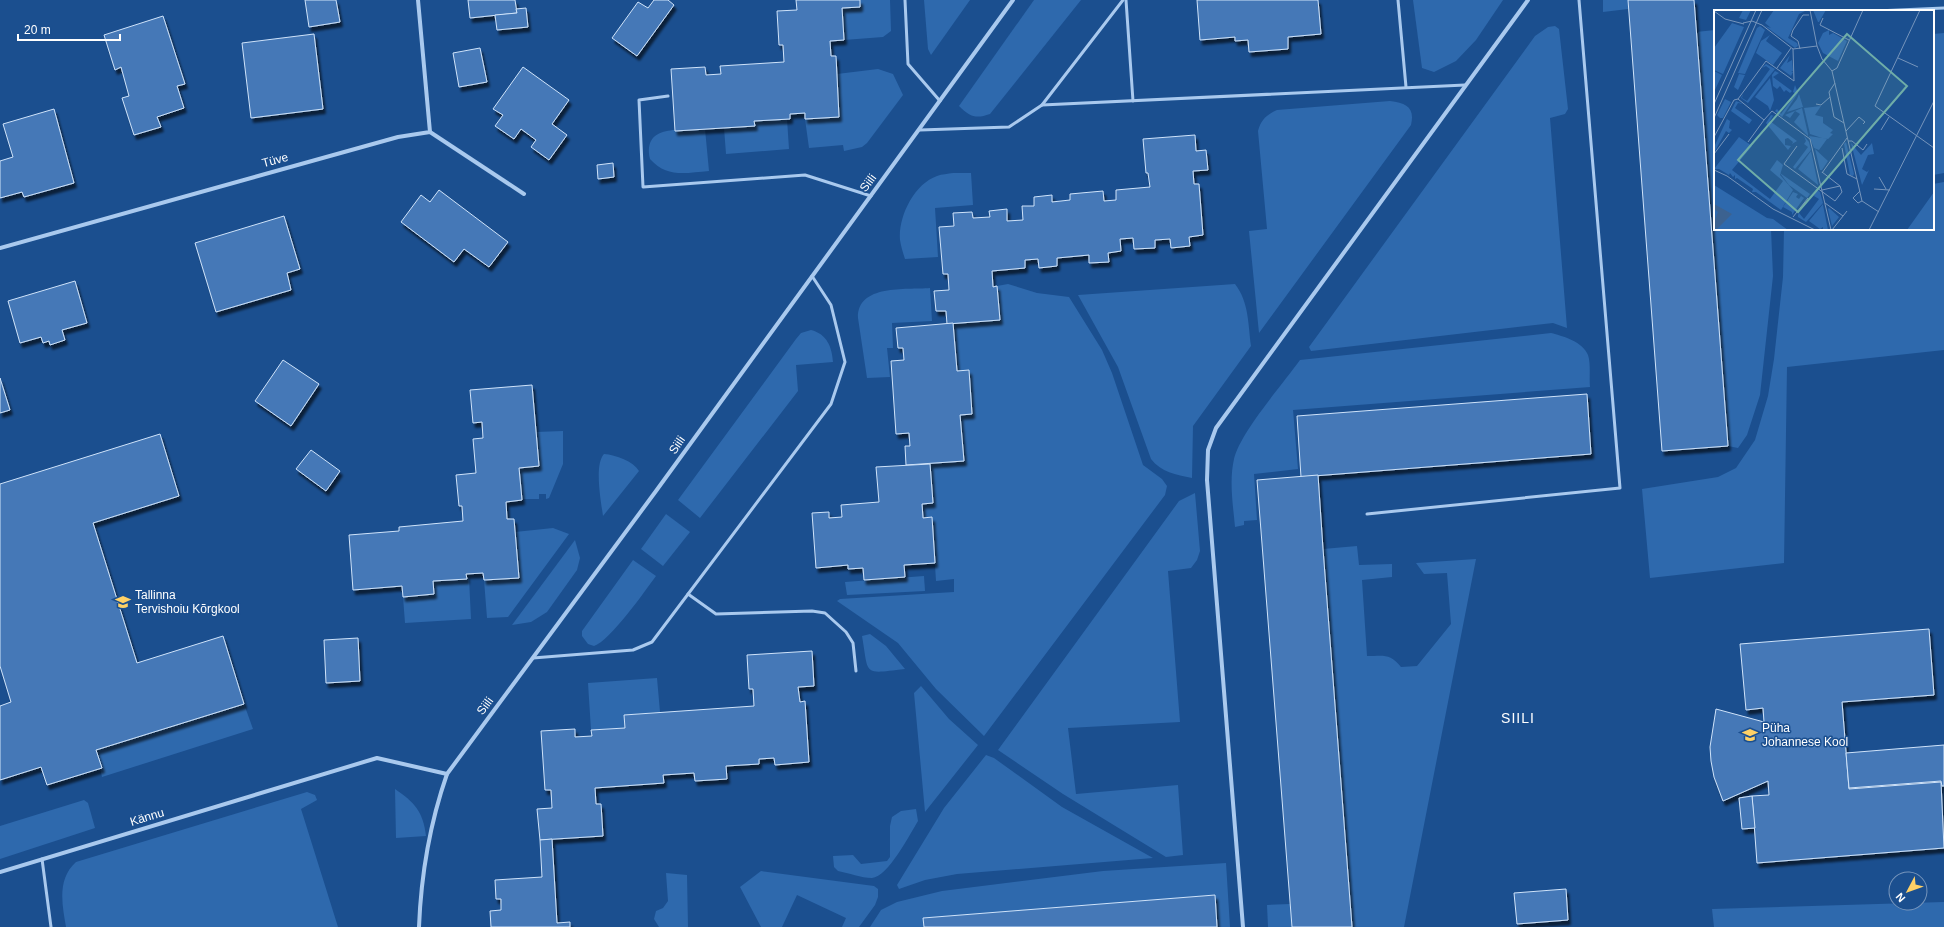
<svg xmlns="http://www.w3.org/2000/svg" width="1944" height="927" font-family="Helvetica,sans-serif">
<defs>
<filter id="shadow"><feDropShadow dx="2.5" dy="4.5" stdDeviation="1" flood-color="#0009"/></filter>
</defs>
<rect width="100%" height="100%" fill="#1b4f8f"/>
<g fill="#2e69ad">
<polygon points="860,0 890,0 891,31 883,37 844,40 842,8 860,7"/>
<polygon points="924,0 970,0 931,55 928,49"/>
<path d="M1034 0H1081L990 114C976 119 970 117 959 106Z"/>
<polygon points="1413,0 1503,0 1476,40 1456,61 1434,72 1422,68"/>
<polygon points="1603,0 1628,0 1628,9 1603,12"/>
<polygon points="1555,26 1559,29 1568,109 1565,114 1550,118 1567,328 1553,323 1311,351 1309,347 1535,36 1548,27"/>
<polygon points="1715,30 1715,229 1771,229 1773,276 1760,395 1747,435 1738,448 1728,446 1696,32"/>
<polygon points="1944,33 1944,173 1933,175 1933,34"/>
<polygon points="878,69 893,74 903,95 867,143 862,147 844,151 843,145 809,148 805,119 839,117 837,74"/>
<path d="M1390 101C1407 103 1415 108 1411 125L1259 333 1249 231 1267 229 1258 131C1261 120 1266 115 1277 110Z"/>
<polygon points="787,119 789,149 726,154 724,128 755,126 754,121"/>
<path d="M705 129 709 171C685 173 667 178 650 159 642 123 682 131 705 129Z"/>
<path d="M953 173H971L973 205 935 208 938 257 905 259C903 253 901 246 900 240 898 217 914 184 937 176 942 174 948 174 953 173Z"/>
<polygon points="1944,182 1944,350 1787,367 1784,563 1650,578 1642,489 1718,477 1736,468 1755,440 1768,396 1774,359 1783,277 1784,229 1933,229 1933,184"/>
<polygon points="1008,284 1037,293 1069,297 1102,350 1112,373 1143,465 1162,479 1167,486 1165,495 984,736 936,689 898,643 837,601 840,599 954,592 954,579 936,581 932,518 923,518 922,504 933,503 930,464 964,460 960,415 972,413 969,370 957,371 953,323 997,286"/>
<path d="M1235 284C1249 302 1248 324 1251 346L1193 426 1192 478C1176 475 1161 472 1151 459L1118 367 1078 295Z"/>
<path d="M930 288 932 321 892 323 893 348H887L890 377 867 378 858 318C857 284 906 290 930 288Z"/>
<path d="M811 330C827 334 832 347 833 362L796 365 798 391 700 518 678 500 796 339 801 333Z"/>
<path d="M1551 333C1563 336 1583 342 1588 355 1591 364 1589 378 1590 387L1293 410 1298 469 1254 474 1257 520 1244 521V525L1235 527C1233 505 1229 481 1234 459 1240 433 1282 385 1300 360Z"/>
<polygon points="563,431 563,464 549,498 546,499 546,494 539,494 539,499 522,499 519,468 539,466 536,432"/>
<path d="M604 454C616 455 633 461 639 471L603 516C601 501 594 465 604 454Z"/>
<polygon points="1195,493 1200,551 1197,560 1191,568 1168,571 1180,722 1068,728 1076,794 1178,785 1183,855 1166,857 1063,794 998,750 1179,501"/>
<polygon points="666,514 690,532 663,566 641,549"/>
<polygon points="553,528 569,534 508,617 487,618 484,580 519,577 515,532"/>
<polygon points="575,540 580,558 577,570 547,612 531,622 512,625"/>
<path d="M1357 546 1359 565 1392 564V577L1362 580 1367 656C1384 656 1390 653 1401 667L1417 666 1451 624 1447 573 1424 574 1416 563 1476 559 1404 927H1352L1323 549Z"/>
<path d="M633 560 656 576C645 591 610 641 594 646L588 644 582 636V631Z"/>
<polygon points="924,576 925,591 847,595 845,582"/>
<polygon points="469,578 471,619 405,623 403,597 434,594 433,581"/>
<path d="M870 634 886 646 905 669C862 674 869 676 862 636Z"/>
<polygon points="657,678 660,712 624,715 625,728 591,730 588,683"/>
<polygon points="921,686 949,719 978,745 925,812 914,693"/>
<polygon points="244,704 253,729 102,777 96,750"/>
<polygon points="986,755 994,758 1062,807 1153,858 957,874 925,880 899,889 897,885 944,808"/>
<path d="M395 789C414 802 423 811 426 836L396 838Z"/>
<path d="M307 792 315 795 317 800 301 809 338 927H66C62 904 57 879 76 862Z"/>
<polygon points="84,800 88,803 95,828 0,859 0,826"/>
<path d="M916 809 918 821C910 834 888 877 872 878 861 878 849 873 838 871L834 867 833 856 853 855 861 864 887 861 890 857V826L892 817 901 811Z"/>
<polygon points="1226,863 1230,927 1217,927 1215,895 924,918 924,927 870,927 881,910 897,902 942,891 1103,871"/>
<polygon points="761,871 874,886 878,889 878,897 875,905 859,927 842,927 846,918 797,895 782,927 761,927 740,887"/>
<polygon points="666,873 687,875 688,927 659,927 654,919 656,911 663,908 668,901"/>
<polygon points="1944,902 1944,927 1714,927 1712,909"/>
<polygon points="1290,904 1292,927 1268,927 1267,905"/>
</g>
<g fill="#4478b7" stroke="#cfe3fa" filter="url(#shadow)">
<polygon points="305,0 336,0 340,22 309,27"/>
<polygon points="468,0 515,0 517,13 470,18"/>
<polygon points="654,0 668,0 674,5 637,56 612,38 638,2 648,8"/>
<polygon points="796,0 860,0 860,7 842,8 844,40 830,41 831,56 836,56 839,117 805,119 805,113 790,114 790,119 754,121 755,126 675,131 671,69 705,67 706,75 721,74 720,66 784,62 783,45 779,45 777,11 797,10"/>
<polygon points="1197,0 1318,0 1321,34 1288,37 1288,49 1249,52 1248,40 1235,41 1235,37 1200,40"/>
<polygon points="1628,0 1694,0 1728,446 1662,451"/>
<polygon points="526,8 528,27 497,30 495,15 517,13 516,9"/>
<polygon points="163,16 185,84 177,86 184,108 157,117 161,127 134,135 122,98 129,96 121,67 115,70 104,35"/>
<polygon points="314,34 323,109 251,118 242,43"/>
<polygon points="480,48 487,82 459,87 453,53"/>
<polygon points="523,67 569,100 552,124 567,135 549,160 531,147 536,140 521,129 514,139 495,126 503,115 493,109"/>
<polygon points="54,109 74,183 24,197 22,192 0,198 0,161 13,157 3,124"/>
<polygon points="1195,135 1196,151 1206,150 1208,170 1193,171 1194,184 1199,184 1203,235 1189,237 1190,246 1171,248 1170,239 1155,240 1155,248 1134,249 1133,238 1120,239 1121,251 1108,253 1109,262 1089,263 1089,255 1057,258 1057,266 1039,268 1038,259 1025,260 1025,268 992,271 993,287 997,286 1000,320 947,324 946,311 936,311 934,291 949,290 948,274 943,274 939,227 954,226 953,213 972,212 973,218 990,217 989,211 1007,209 1007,221 1023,220 1022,206 1034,206 1034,197 1052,195 1052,202 1070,200 1070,194 1103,191 1104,201 1116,200 1116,190 1150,187 1148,173 1146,173 1143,139"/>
<polygon points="613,163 614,177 598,179 597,165"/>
<polygon points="439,190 508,242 489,267 464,249 454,262 401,222 421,195 430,202"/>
<polygon points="284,216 300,269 287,273 291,290 216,312 195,243"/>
<polygon points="75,281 87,323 62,330 65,340 50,345 49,341 43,343 41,337 20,343 8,301"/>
<polygon points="953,323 957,371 969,370 972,414 960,415 964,461 906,465 905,446 910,446 909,433 896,434 891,361 904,360 903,348 898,348 896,328"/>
<polygon points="283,360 319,384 291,426 255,401"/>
<polygon points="0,378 10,410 0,413"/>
<polygon points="532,385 539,466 519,468 522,500 506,502 507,519 514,519 519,578 484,580 483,573 466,574 467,579 433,581 434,594 403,597 402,586 353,590 349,535 399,531 399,527 463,521 462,506 459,506 456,475 476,473 473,439 483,438 482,422 473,423 470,390"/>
<polygon points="1587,394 1591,454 1301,477 1297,416"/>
<polygon points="160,434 179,496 93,523 137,663 223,636 244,704 96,750 102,768 47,785 41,767 0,780 0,706 11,702 0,666 0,484"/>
<polygon points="311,450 340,471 326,491 296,469"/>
<polygon points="930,464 933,503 922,504 923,518 932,517 935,563 904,565 905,577 864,580 863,568 848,569 848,565 816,568 812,513 829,512 829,518 842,517 841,505 879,502 876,467"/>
<polygon points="1318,475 1323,549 1352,927 1292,927 1257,480"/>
<polygon points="1929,629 1934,695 1842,702 1849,789 1941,782 1944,848 1757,863 1752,796 1769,795 1768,781 1723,801 1714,777 1711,761 1710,747 1716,709 1764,722 1763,708 1746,710 1740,644"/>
<polygon points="358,638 360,681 326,683 324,640"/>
<polygon points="812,651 814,686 798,687 800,702 805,701 809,762 775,765 774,758 759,759 759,764 726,766 727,779 695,781 694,773 663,775 664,783 595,788 596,804 601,804 603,836 540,840 537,809 552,808 551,790 545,790 541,731 575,729 575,737 592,736 591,730 625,728 624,715 754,706 753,689 749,689 747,655"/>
<polygon points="1944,745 1944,786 1942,786 1941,781 1849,788 1846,753"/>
<polygon points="1752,796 1755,828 1742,829 1739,798"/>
<polygon points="552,839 557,923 570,922 570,927 491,927 490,911 501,910 501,899 496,899 495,880 542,877 540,840"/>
<polygon points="1566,889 1568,920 1517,924 1514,893"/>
<polygon points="1215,895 1217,927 924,927 923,918"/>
</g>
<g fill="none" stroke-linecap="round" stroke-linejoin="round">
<g stroke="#a9c9ee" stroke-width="3">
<polyline points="905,0 908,64 940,101"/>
<polyline points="1126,0 1133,101"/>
<polyline points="1398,0 1406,87"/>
<polyline points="1876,11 1944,8"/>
<polyline points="668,96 639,100 643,187 805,175 871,196"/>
<polyline points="1042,105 1123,0"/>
<polyline points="920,130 1009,127 1042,105 1465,85"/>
<polyline points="1367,514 1620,488 1579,0"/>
<polyline points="688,594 716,614 812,611 825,613 846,632 853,643 856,671"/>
<polyline points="533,658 633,650 652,642 831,404 845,362 831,305 812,276"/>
<polyline points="42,859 51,927"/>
</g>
<g stroke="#a9c9ee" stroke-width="4">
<polyline points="430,132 524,194"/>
<polyline points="0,248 398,137 430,132 418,0"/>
<polyline points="0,872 377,758 447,774"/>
<path d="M419 927C421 876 430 823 447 774L656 491 1013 0"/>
<polyline points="1243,927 1207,480 1208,450 1216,428 1528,0"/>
</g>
</g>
<defs>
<g id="university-bare" transform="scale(1.2)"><path d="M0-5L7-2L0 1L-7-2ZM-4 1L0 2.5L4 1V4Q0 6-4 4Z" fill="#ffd166" stroke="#1b4f8f" stroke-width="2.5" paint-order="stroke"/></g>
<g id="school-bare" transform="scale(1.2)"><path d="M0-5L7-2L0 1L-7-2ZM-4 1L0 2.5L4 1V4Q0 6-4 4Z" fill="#ffd166" stroke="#1b4f8f" stroke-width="2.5" paint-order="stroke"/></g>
</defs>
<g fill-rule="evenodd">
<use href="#university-bare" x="123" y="602"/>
<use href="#school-bare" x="1750" y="735"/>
</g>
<g text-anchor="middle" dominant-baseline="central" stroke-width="3" stroke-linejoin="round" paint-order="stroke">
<g font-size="12" fill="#fff" stroke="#1b4f8f">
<text transform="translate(275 160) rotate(-15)">Tüve</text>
<text transform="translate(868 183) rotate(-53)">Siili</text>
<text transform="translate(677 445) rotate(-55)">Siili</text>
<text transform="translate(485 706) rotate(-53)">Siili</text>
<text transform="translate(147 817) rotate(-17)">Kännu</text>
</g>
<g font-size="12" fill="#fff" stroke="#1b4f8f" text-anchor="start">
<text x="135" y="595">Tallinna<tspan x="135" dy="14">Tervishoiu Kõrgkool</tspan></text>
<text x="1762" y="728">Püha<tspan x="1762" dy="14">Johannese Kool</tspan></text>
</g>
<g font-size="14" letter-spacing="1" fill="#fff" stroke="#1b4f8f">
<text x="1518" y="718">SIILI</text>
</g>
</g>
<g transform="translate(1714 10)">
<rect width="220" height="220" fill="#1b4f8f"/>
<path d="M29 0H37L32 10 25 8ZM60 0H93L85 4 74 28 83 33 84 36 81 38 51 16 57 18 51 13ZM99 0H112L105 12H104ZM18 13 30 17 9 64 0 60V38ZM46 16 51 20 31 64 24 63 43 18ZM115 20V25L119 23 133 31 124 51 109 43 104 33 109 23ZM56 25 52 31 68 43 59 55 42 43 47 31ZM76 45 73 53 78 50 79 61H77L79 62 77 66 66 58ZM52 54 61 59 34 93 27 88 29 84 28 88 33 91 56 59 52 56 48 58ZM0 61 8 65 0 82ZM61 61 65 63 59 67 78 81 76 83 72 80 70 82 66 76 63 79 59 76 58 65ZM25 64 31 65 24 80 20 77ZM56 68 60 90 56 101 54 96 41 87ZM81 75 84 83 68 107 61 101 63 99 67 104 82 84 79 82ZM85 84 89 97 73 102 83 89ZM11 89 17 92 9 108H6L3 105ZM22 91 29 94 24 93 21 98 38 110 35 114 17 101ZM107 96 101 105 109 107V113L119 120 116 123 119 124 114 129 109 128 113 129 105 140 100 138 95 126 108 128 96 124 90 98ZM88 98 94 124V126L80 112 86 104 81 101 76 108 71 105ZM57 105 63 107 59 106 56 111 83 131 78 134 79 132 74 128 71 129V135L77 136 74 140 52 113ZM13 109 16 111 15 118 18 120 15 123 12 121 0 143V137ZM90 126 95 132 97 140 81 159 79 157 94 137 90 134 92 131ZM25 127 38 136 18 160 56 189 69 171 56 160 63 150 69 155 66 165 79 180 67 200 42 182H38L39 179 23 168 21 169V165L19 167 16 163 15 165 5 159H0ZM132 132 140 164 139 166 136 165 130 134ZM137 133 147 145 158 133 160 144 154 145 148 159 153 162 155 160 148 175ZM101 139 114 151 108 160H106ZM97 141 104 174V175L84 159ZM66 163 96 184 93 188 75 175ZM0 175 53 208 59 209 74 220H0ZM102 179 106 182 109 193 92 212 84 207V205L85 203 90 209 105 189 100 186ZM79 182 84 184 82 187 85 189 87 186 90 188 78 205V202L69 197ZM220 182V220H193ZM109 194V195L114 220H109V217L106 219 95 211ZM115 198 125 207 118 216 114 199Z" fill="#2e69ad"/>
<path d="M0 194 18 204 2 220 0 212 4 202 0 199Z" fill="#3c6290"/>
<path fill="none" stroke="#7695bc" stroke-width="1" d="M96 0 103 36 108 49 118 61 148 191 165 202M206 0 161 96 220 138M0 1 11 9 30 14M109 8 106 15 135 30M29 13 38 11 48 15 79 39 103 36M79 39 80 71 52 51 24 89 50 110 58 101 96 129 117 220M86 39 84 31 77 26 79 20 89 5H95M184 48 204 57M63 58 77 38M118 61 123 58 149 0M121 73 115 82 120 107 130 113M0 94 42 0M102 94 107 95 116 87M0 108 48 0M167 120 175 107M132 121 145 107 151 112 149 114M0 127 20 90 24 89M134 131H138L149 140 153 134M34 132 50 110M83 136 70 154 121 191 128 182 126 176 108 162M128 138 133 164 143 169M0 144 15 124M0 160 13 166 59 199 101 220M108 163 133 128M165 167 172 179M160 179 176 180M108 180 126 176M146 181 139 188 144 193 148 191M111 193 129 206M79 207 94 188M118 220 133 201M155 220 220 91"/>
<path fill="#6fada8" fill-opacity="0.15" stroke="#6fada8" stroke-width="2" d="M133 24 193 76 84 202 24 150Z"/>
<rect width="220" height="220" fill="none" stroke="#fff" stroke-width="2"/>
</g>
<g transform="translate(1908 891) rotate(229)"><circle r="19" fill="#1b4f8f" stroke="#7695bc"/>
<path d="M0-3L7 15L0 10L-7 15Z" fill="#ffd166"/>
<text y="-6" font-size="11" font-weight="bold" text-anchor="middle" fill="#ffffff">N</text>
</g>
<path d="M18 34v6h102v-6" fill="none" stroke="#ffffff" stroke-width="2"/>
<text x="24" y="34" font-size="12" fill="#ffffff" stroke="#1b4f8f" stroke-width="3" paint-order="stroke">20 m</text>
</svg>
